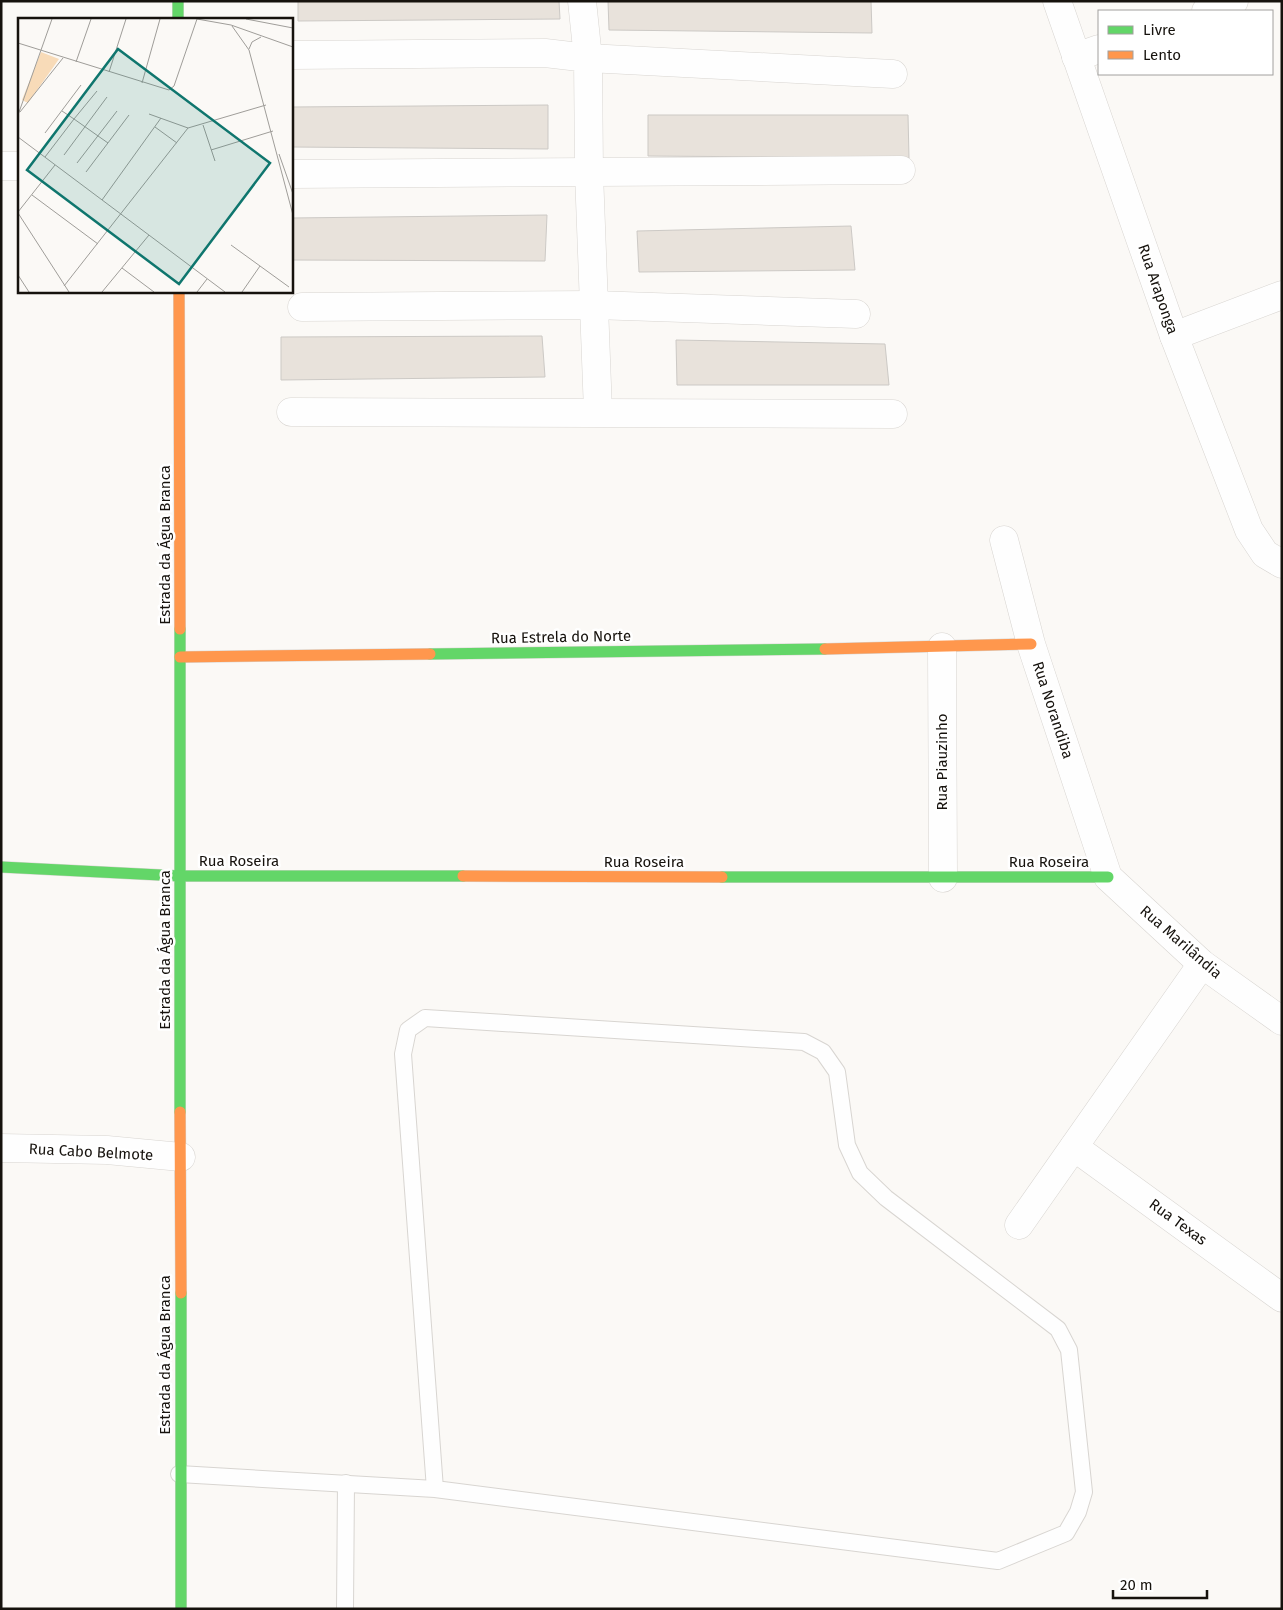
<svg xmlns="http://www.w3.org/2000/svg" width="1283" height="1610" font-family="'Fira Sans',sans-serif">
<rect width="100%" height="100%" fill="#fbf9f6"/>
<g fill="#e8e2db" stroke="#ccc9c5">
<polygon points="298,1 559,1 560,19 298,21"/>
<polygon points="608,1 871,1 872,33 609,30"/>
<polygon points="548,105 548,149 291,147 291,107"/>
<polygon points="648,115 908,115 909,158 648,156"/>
<polygon points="547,215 545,261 291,260 291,218"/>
<polygon points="851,226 855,270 639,272 637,231"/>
<polygon points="542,336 545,377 281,380 281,337"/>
<polygon points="676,340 885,344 889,385 677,385"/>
</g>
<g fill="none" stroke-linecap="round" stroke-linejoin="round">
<g stroke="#d8d5d1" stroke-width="18">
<g id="lane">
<polyline points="179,1474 435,1489 998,1561 1066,1533 1078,1512 1084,1492 1069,1350 1058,1329 886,1198 860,1173 847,1145 837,1072 823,1052 804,1042 425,1018 408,1030 403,1054 435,1489"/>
<polyline points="345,1609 346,1483"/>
</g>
</g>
<g stroke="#d8d5d1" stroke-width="29">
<g id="street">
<polyline points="582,1 588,58 893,74"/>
<polyline points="1057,1 1174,336 1249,530 1265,554 1282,564"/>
<polyline points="1206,11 1234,1"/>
<polyline points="291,55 545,53 588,58 589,173 598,412"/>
<polyline points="1076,57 1099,49"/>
<polyline points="1,166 19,166"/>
<polyline points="291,174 901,170"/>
<polyline points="302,307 594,305 856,314"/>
<polyline points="1174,336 1282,295"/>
<polyline points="291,412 893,414"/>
<polyline points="1004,540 1031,644 1108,877 1202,964 1282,1021"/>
<polyline points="942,647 943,878"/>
<polyline points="1074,1147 1282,1298"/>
<polyline points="1,1148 107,1150 181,1157"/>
<polyline points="1019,1225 1202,964"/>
</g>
</g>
<g stroke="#d8d5d1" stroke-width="12">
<g id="fast">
<polyline points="178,1 178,19"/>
<polyline points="180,629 180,1112"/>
<polyline points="430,654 825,649"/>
<polyline points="1,867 180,876 463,876"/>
<polyline points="722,877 1108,877"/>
<polyline points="181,1293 181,1609"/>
</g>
</g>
<g stroke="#d8d5d1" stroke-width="12">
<g id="slow">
<polyline points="179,291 180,629"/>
<polyline points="825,649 1031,644"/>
<polyline points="180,657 430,654"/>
<polyline points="463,876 722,877"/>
<polyline points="180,1112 181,1293"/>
</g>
</g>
<use href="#lane" stroke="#fefefe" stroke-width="16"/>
<use href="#street" stroke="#fefefe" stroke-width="28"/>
<use href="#fast" stroke="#63d668" stroke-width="11"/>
<use href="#slow" stroke="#ff974d" stroke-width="11"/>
</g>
<g text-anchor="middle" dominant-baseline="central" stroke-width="5" stroke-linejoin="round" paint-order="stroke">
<g font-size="15" fill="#16120d" stroke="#fff">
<text transform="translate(1158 289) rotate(71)">Rua Araponga</text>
<text transform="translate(165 545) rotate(-90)">Estrada da Água Branca</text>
<text transform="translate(561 637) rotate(-1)">Rua Estrela do Norte</text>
<text transform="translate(1053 710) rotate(72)">Rua Norandiba</text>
<text transform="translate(942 762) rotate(-90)">Rua Piauzinho</text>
<text x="239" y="861">Rua Roseira</text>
<text x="644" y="862">Rua Roseira</text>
<text x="1049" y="862">Rua Roseira</text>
<text transform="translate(1181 942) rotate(41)">Rua Marilândia</text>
<text transform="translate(165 950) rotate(-90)">Estrada da Água Branca</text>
<text transform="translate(91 1152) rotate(3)">Rua Cabo Belmote</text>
<text transform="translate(1178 1222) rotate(36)">Rua Texas</text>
<text transform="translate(165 1355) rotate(-90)">Estrada da Água Branca</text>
</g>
</g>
<g transform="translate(18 18)">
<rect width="275" height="275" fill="#fbf9f6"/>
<path d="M23 34 41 41 10 85 4 82Z" fill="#f8dbb8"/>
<path fill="none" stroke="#9f9d99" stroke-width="1" d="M179 1 213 7 275 29M228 1 275 10M214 8 231 32 275 197M0 25 151 72 156 68 179 1M231 31 234 24 243 19M58 44 73 1M91 54 108 1M124 65 142 1M44 93 56 101 79 73M2 94 45 40M131 96 170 110 248 87M0 97 34 1M185 107 197 143M137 109 159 125M27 115 63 67M0 119 207 274M193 132 255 113M261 136 275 176M46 137 89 79M27 139 56 101 90 125M59 145 99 93M68 154 111 97M14 177 80 226M84 182 143 100M0 194 37 147M0 195 51 274M213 227 271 269M104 250 136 274M0 257 11 274M46 268 170 110M84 274 131 217M179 274 189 261M224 274 242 248"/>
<path fill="#0f766e" fill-opacity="0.15" stroke="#0f766e" stroke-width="2.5" d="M100 31 252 145 161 266 9 152Z"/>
<rect width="275" height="275" fill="none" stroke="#16120d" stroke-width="2.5"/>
</g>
<rect width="1283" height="1610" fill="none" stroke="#16120d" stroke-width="5"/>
<rect x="1098" y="10" width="175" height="65" fill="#ffffff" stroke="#a2a09e"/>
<rect x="1108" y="26" width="25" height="8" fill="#63d668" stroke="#a2a09e"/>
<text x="1143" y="35" font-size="15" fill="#16120d">Livre</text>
<rect x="1108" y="51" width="25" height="8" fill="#ff974d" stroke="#a2a09e"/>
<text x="1143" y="60" font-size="15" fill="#16120d">Lento</text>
<path d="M1113 1590v8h94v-8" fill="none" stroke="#16120d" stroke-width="2.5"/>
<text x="1120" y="1590" font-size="15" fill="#16120d" stroke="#ffffff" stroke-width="4" paint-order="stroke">20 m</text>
</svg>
